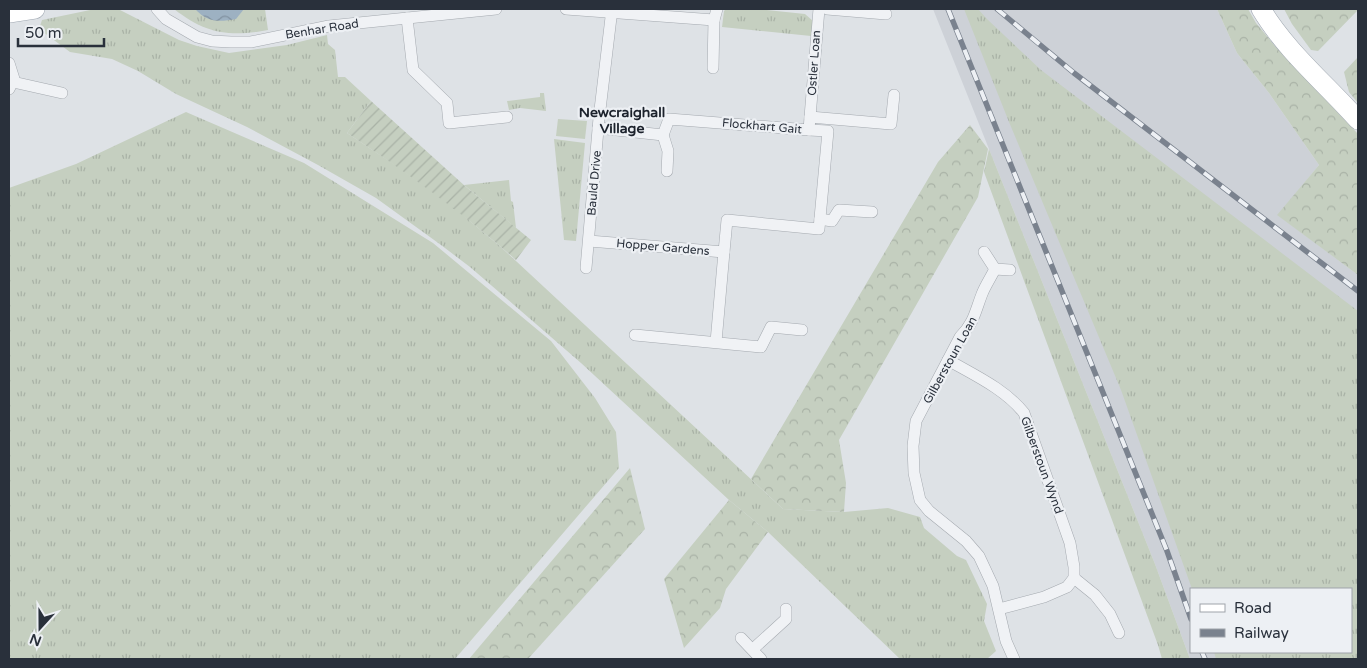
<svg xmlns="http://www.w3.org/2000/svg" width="1367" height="668" font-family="'Varela Round',sans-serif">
<defs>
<pattern id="grass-tufts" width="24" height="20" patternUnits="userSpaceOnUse" patternTransform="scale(1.25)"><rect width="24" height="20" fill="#c5cfc0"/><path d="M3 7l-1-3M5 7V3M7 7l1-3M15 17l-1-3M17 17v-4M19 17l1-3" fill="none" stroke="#a9b2a6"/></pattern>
<pattern id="forest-crowns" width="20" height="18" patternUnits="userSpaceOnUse" patternTransform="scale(1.25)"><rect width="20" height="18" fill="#c5cfc0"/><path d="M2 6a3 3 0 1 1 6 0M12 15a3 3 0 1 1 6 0" fill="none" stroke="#a9b2a6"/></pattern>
<pattern id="garden-furrows" width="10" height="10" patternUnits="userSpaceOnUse" patternTransform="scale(1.25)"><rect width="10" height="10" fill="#c5cfc0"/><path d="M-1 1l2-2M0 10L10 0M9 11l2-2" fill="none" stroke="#a9b2a6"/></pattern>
<pattern id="water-waves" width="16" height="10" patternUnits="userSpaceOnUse" patternTransform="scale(1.25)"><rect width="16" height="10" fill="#9db1c2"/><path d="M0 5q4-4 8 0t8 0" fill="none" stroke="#80909f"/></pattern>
</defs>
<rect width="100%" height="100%" fill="#dee2e6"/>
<path fill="#cdd1d7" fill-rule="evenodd" d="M933 9H1217L1237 53 1269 93 1319 165 1278 215 1358 275V659H1190L1155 564ZM1191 589H1351V652H1191Z"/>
<g fill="url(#grass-tufts)">
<polygon points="95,9 120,10 179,40 197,46 229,53 287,45 327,35 328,44 335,50 338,77 345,77 371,101 347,133 398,167 452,206 502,248 783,509 844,512 888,508 920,517 924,528 957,556 966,560 987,604 984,621 996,651 987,659 900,659 768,532 729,500 581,363 470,267 441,245 376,198 318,165 247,127 176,94 138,71 112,59 70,52 39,29 42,20"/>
<path d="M174 9H265L268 30C229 37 206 34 174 9Z"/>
<polygon points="726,9 757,9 805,14 813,21 811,36 722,27 724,11"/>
<polygon points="964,9 978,9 987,19 1041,70 1358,311 1358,659 1216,659 1214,652 1351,652 1351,589 1192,589 1121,390 1009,122"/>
<polygon points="540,93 544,93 546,111 520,108 509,110 507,101 540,97"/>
<polygon points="186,112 304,163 433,243 551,341 595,398 616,432 619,468 455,659 9,659 9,188 76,164"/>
<polygon points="554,139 585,143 576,241 564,240"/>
<polygon points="989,149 1155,564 1190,659 1162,659 1158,645 984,172"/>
<polygon points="509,180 511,201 513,202 516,228 464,185"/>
</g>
<g fill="url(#forest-crowns)">
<polygon points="1217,9 1248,9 1256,23 1275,46 1358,134 1358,275 1277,215 1319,165 1269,93 1237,53"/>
<polygon points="1284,9 1358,9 1358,10 1318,51 1311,50 1292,24"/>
<polygon points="1358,57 1358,103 1349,92 1344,72"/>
<polygon points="970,125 988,149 978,197 839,440 846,483 844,512 783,509 751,479 938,162"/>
<polygon points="630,468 645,529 528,659 469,659"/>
<polygon points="729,500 768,532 726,589 720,608 684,648 664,579"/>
</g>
<polygon fill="#c5cfc0" points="558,119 587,121 585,139 556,136"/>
<path fill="url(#garden-furrows)" d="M371 101 465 186 531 240 516 260C463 213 406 172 347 133Z"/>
<path fill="url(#water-waves)" d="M195 9H244L236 19C219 22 208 23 195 9Z"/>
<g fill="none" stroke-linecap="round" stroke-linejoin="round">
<g stroke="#a4a9af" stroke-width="12">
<g id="street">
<polyline points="157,9 166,19 197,37 212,41 231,42 251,42 329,26 496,9"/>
<polyline points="566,9 714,20 717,9"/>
<polyline points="827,9 886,14"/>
<polyline points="407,18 413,70 447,103 449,123 507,117"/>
<polyline points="9,63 14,79 9,89"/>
<polyline points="713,68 714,20"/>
<polyline points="13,82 62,93"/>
<polyline points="810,117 819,9"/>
<polyline points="598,128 663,135 669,119 809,130 810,117 891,124 894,95"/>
<polyline points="663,135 668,151 667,171"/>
<polyline points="820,219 832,221 839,210 872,212"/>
<polyline points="589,241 724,252 727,220 819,229 828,131 809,130"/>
<polyline points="984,252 995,269 1010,270"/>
<polyline points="586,268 599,118 612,9"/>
<path d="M995 269C991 277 985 286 982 294 975 312 974 323 960 337L916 421 913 446 914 473 920 500 929 511 966 541 979 556 993 586 1006 641 1014 659"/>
<polyline points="635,335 761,347 771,327 802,330"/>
<polyline points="716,342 724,252"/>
<path d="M948 360C974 375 1005 389 1024 413L1070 543 1074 567V578L1067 587 1044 597 999 609"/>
<polyline points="1074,578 1095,595 1110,614 1119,633"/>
<polyline points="741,638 761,659"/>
<polyline points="753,649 786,619 786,609"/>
</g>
</g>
<g stroke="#9fa7b0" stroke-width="20">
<g id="primary">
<path d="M1261 9C1286 51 1326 84 1358 120"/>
<polyline points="9,13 35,9"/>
</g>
</g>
<use href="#street" stroke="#f0f2f5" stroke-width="11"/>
<use href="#primary" stroke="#fff" stroke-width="19"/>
<g stroke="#7a828e" stroke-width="5.5">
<g id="rail">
<polyline points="948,9 1167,551 1191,619"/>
<polyline points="997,9 1074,73 1358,291"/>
<polyline points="1202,652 1205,659"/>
</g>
</g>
<use href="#rail" stroke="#edf0f4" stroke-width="4" stroke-dasharray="11" stroke-linecap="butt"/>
</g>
<g text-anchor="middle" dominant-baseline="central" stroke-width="4.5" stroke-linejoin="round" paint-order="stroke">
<g font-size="12" fill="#29303b" stroke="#edf0f4">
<text transform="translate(322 29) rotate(-9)">Benhar Road</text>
<text transform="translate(814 63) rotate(-86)">Ostler Loan</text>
<text transform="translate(762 126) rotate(5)">Flockhart Gait</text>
<text transform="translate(594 183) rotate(-85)">Bauld Drive</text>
<text transform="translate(663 247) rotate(5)">Hopper Gardens</text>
<text transform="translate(950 360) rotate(-61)">Gilberstoun Loan</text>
<text transform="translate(1042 465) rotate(70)">Gilberstoun Wynd</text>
</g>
<g font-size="14" font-weight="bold" fill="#1c222c" stroke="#edf0f4">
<text x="622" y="112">Newcraighall<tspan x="622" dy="16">Village</tspan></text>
</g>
</g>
<rect width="1367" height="668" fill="none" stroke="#29303b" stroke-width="20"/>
<rect x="1190" y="588" width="162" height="65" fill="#edf0f4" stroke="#9fa3aa"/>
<rect x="1200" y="604" width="25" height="8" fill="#ffffff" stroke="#9fa3aa"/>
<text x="1234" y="613" font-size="15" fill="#29303b">Road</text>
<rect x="1200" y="629" width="25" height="8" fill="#7a828e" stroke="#9fa3aa"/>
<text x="1234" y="638" font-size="15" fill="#29303b">Railway</text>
<g transform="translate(40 628) rotate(201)" stroke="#edf0f4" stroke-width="4" paint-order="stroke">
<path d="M0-4L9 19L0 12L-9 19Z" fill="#29303b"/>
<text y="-8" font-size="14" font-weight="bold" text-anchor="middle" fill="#29303b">N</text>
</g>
<path d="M18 38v8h86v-8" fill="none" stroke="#29303b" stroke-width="2.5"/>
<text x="25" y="38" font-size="15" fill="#29303b" stroke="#edf0f4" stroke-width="4" paint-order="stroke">50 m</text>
</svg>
